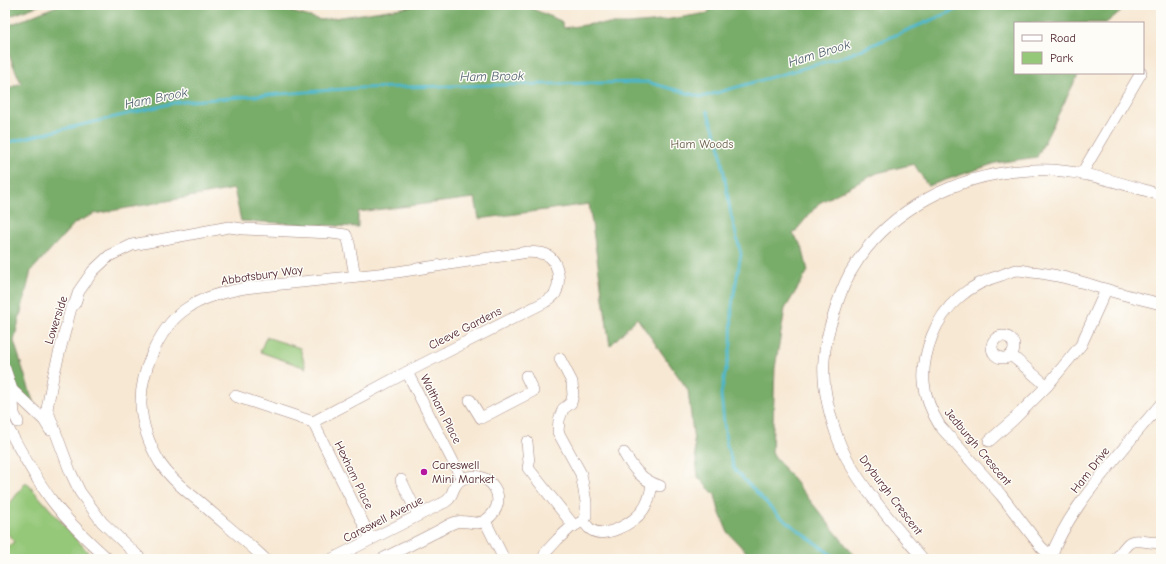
<svg xmlns="http://www.w3.org/2000/svg" width="1166" height="564" font-family="'Comic Neue',sans-serif">
<rect width="100%" height="100%" fill="#fdfcf7"/>
<filter id="ink" filterUnits="userSpaceOnUse"><feTurbulence type="fractalNoise" baseFrequency=".025" numOctaves="2"/><feDisplacementMap in="SourceGraphic" scale="8" xChannelSelector="R" yChannelSelector="G"/><feConvolveMatrix kernelMatrix="1 2 1 2 8 2 1 2 1" color-interpolation-filters="sRGB"/></filter>
<filter id="wash" filterUnits="userSpaceOnUse"><feTurbulence type="fractalNoise" baseFrequency=".012" numOctaves="4" result="noise"/><feDisplacementMap in="SourceGraphic" scale="16" xChannelSelector="R" yChannelSelector="G"/><feGaussianBlur stdDeviation="0.9" result="paint"/><feColorMatrix in="noise" values="0 0 0 0 0 0 0 0 0 0 0 0 0 0 0 0 0 1.4 0 .05"/><feComposite in="paint" operator="in"/></filter>
<g filter="url(#wash)">
<rect width="100%" height="100%" fill="#f7e8d3"/>
<g fill="#95c879" stroke="#707452">
<polygon points="266,337 300,348 306,368 260,352"/>
<polygon points="26,482 94,559 5,559 5,548 14,542 5,530 5,510"/>
</g>
<g fill="#78ac69" stroke="#61664a">
<polygon points="5,5 40,5 5,18"/>
<polygon points="59,5 267,5 321,20 422,5 527,5 533,9 561,21 564,28 592,24 628,24 652,22 708,13 712,5 1128,5 1106,23 1015,23 1015,73 1079,73 1037,157 996,163 928,186 914,164 877,173 819,203 793,234 802,246 808,271 785,309 775,368 772,453 857,559 756,559 749,555 728,533 719,511 715,495 698,477 688,390 637,318 610,346 589,204 479,219 475,198 358,212 358,227 241,221 234,189 94,214 75,223 31,271 14,341 38,417 5,383 5,90 21,83 5,46 5,27"/>
</g>
<g fill="none" stroke-linecap="round" stroke-linejoin="round">
<g stroke="#4cb6c9" stroke-width="3">
<polyline points="707,111 719,144 731,215 741,254 732,305 731,345 721,394 726,442 734,469 778,515 837,559"/>
<polyline points="5,143 178,102 357,88 647,82 702,97 846,56 967,5"/>
</g>
</g>
</g>
<g filter="url(#ink)">
<g fill="none" stroke-linecap="round" stroke-linejoin="round">
<g stroke="#a0847f" stroke-width="12">
<g id="minor">
<polyline points="1082,173 1141,73"/>
<circle cx="1003" cy="347" r="11"/>
<polyline points="1011,355 1047,386"/>
<polyline points="5,369 12,390 44,420 50,430"/>
<polyline points="407,372 462,479"/>
<polyline points="12,390 14,414 18,422"/>
<polyline points="235,396 313,422"/>
<polyline points="470,400 481,418 533,391 526,376"/>
<polyline points="313,422 371,539"/>
<path d="M5 423C20 449 34 477 53 502 69 523 88 541 108 559"/>
<polyline points="989,441 1013,420 1047,386 1081,345 1106,290"/>
<polyline points="527,442 529,463 528,468 574,526"/>
<path d="M624 453C633 469 643 481 660 486"/>
<polyline points="401,480 418,515"/>
<polyline points="485,521 504,559"/>
<path d="M583 521C585 523 587 526 589 528 603 541 634 523 643 510 648 503 651 492 652 484"/>
<polyline points="141,559 102,522 80,492 70,471 47,409 53,377 71,308 75,303 79,291 93,271 109,256 132,245 229,227 243,229 331,233 346,235 349,243 355,276"/>
<path d="M265 559C245 540 222 522 201 503 186 491 171 479 160 463 150 446 142 425 141 405 140 374 158 330 183 311 202 297 224 292 245 288L397 272 528 252C536 253 544 252 550 257 559 265 561 283 555 294 553 297 548 300 545 302L407 372 313 422"/>
<path d="M332 559 441 504C444 503 447 501 449 499 454 492 453 484 462 479 489 466 513 501 486 520 476 527 466 519 456 522 449 524 441 530 434 533 417 542 400 550 382 559"/>
<polyline points="543,559 546,552 558,539 570,528 583,521 586,516 586,502 581,474 558,432 559,420 563,409 571,403 573,395 572,382 560,359"/>
<path d="M923 559C895 525 853 480 838 439 829 414 822 386 824 360 825 344 829 328 834 314 838 300 843 286 850 273 887 208 960 173 1033 170 1077 168 1120 183 1161 195"/>
<path d="M1050 559C1064 521 1090 489 1115 459 1130 440 1145 422 1161 404"/>
<path d="M1054 559 1041 547 1001 495 940 426C921 395 919 370 932 336 944 305 969 284 1002 275 1006 273 1012 271 1016 270 1021 270 1027 271 1031 272 1057 274 1081 282 1105 289 1123 295 1142 299 1161 304"/>
<path d="M1116 559C1120 554 1124 547 1129 543 1137 537 1151 545 1161 542"/>
</g>
</g>
<use href="#minor" stroke="#fff" stroke-width="11"/>
</g>
</g>
<circle fill="#b5179e" stroke="#fdfcf7" stroke-width="1.5" cx="424" cy="472" r="4"/>
<g text-anchor="middle" dominant-baseline="central" stroke-width="3" stroke-linejoin="round" paint-order="stroke">
<g font-size="12" fill="#645a46" stroke="#fdfcf7">
<text x="702" y="144">Ham Woods</text>
</g>
<g font-size="12" fill="#4a1f2b" stroke="#fdfcf7">
<text transform="translate(262 275) rotate(-8)">Abbotsbury Way</text>
<text transform="translate(56 320) rotate(-72)">Lowerside</text>
<text transform="translate(465 328) rotate(-27)">Cleeve Gardens</text>
<text transform="translate(441 409) rotate(63)">Waltham Place</text>
<text transform="translate(978 447) rotate(50)">Jedburgh Crescent</text>
<text transform="translate(1090 470) rotate(-52)">Ham Drive</text>
<text transform="translate(354 475) rotate(64)">Hexham Place</text>
<text transform="translate(891 495) rotate(53)">Dryburgh Crescent</text>
<text transform="translate(383 519) rotate(-27)">Careswell Avenue</text>
</g>
<g font-size="12" fill="#4a1f2b" stroke="#fdfcf7" text-anchor="start">
<text x="432" y="465">Careswell<tspan x="432" dy="14">Mini Market</tspan></text>
</g>
<g font-size="13" font-style="italic" fill="#4b5b6a" stroke="#fdfcf7">
<text transform="translate(819 53) rotate(-17)">Ham Brook</text>
<text transform="translate(492 76) rotate(-1)">Ham Brook</text>
<text transform="translate(156 98) rotate(-11)">Ham Brook</text>
</g>
</g>
<rect width="1166" height="564" fill="none" stroke="#fdfcf7" stroke-width="20"/>
<rect x="1014" y="22" width="130" height="52" fill="#fdfcf7" stroke="#b5a4a5"/>
<rect x="1022" y="35" width="20" height="6" fill="#ffffff" stroke="#b5a4a5"/>
<text x="1050" y="42" font-size="12" fill="#4a1f2b">Road</text>
<rect x="1022" y="52" width="20" height="12" fill="#95c879" stroke="#b5a4a5"/>
<text x="1050" y="62" font-size="12" fill="#4a1f2b">Park</text>
</svg>
